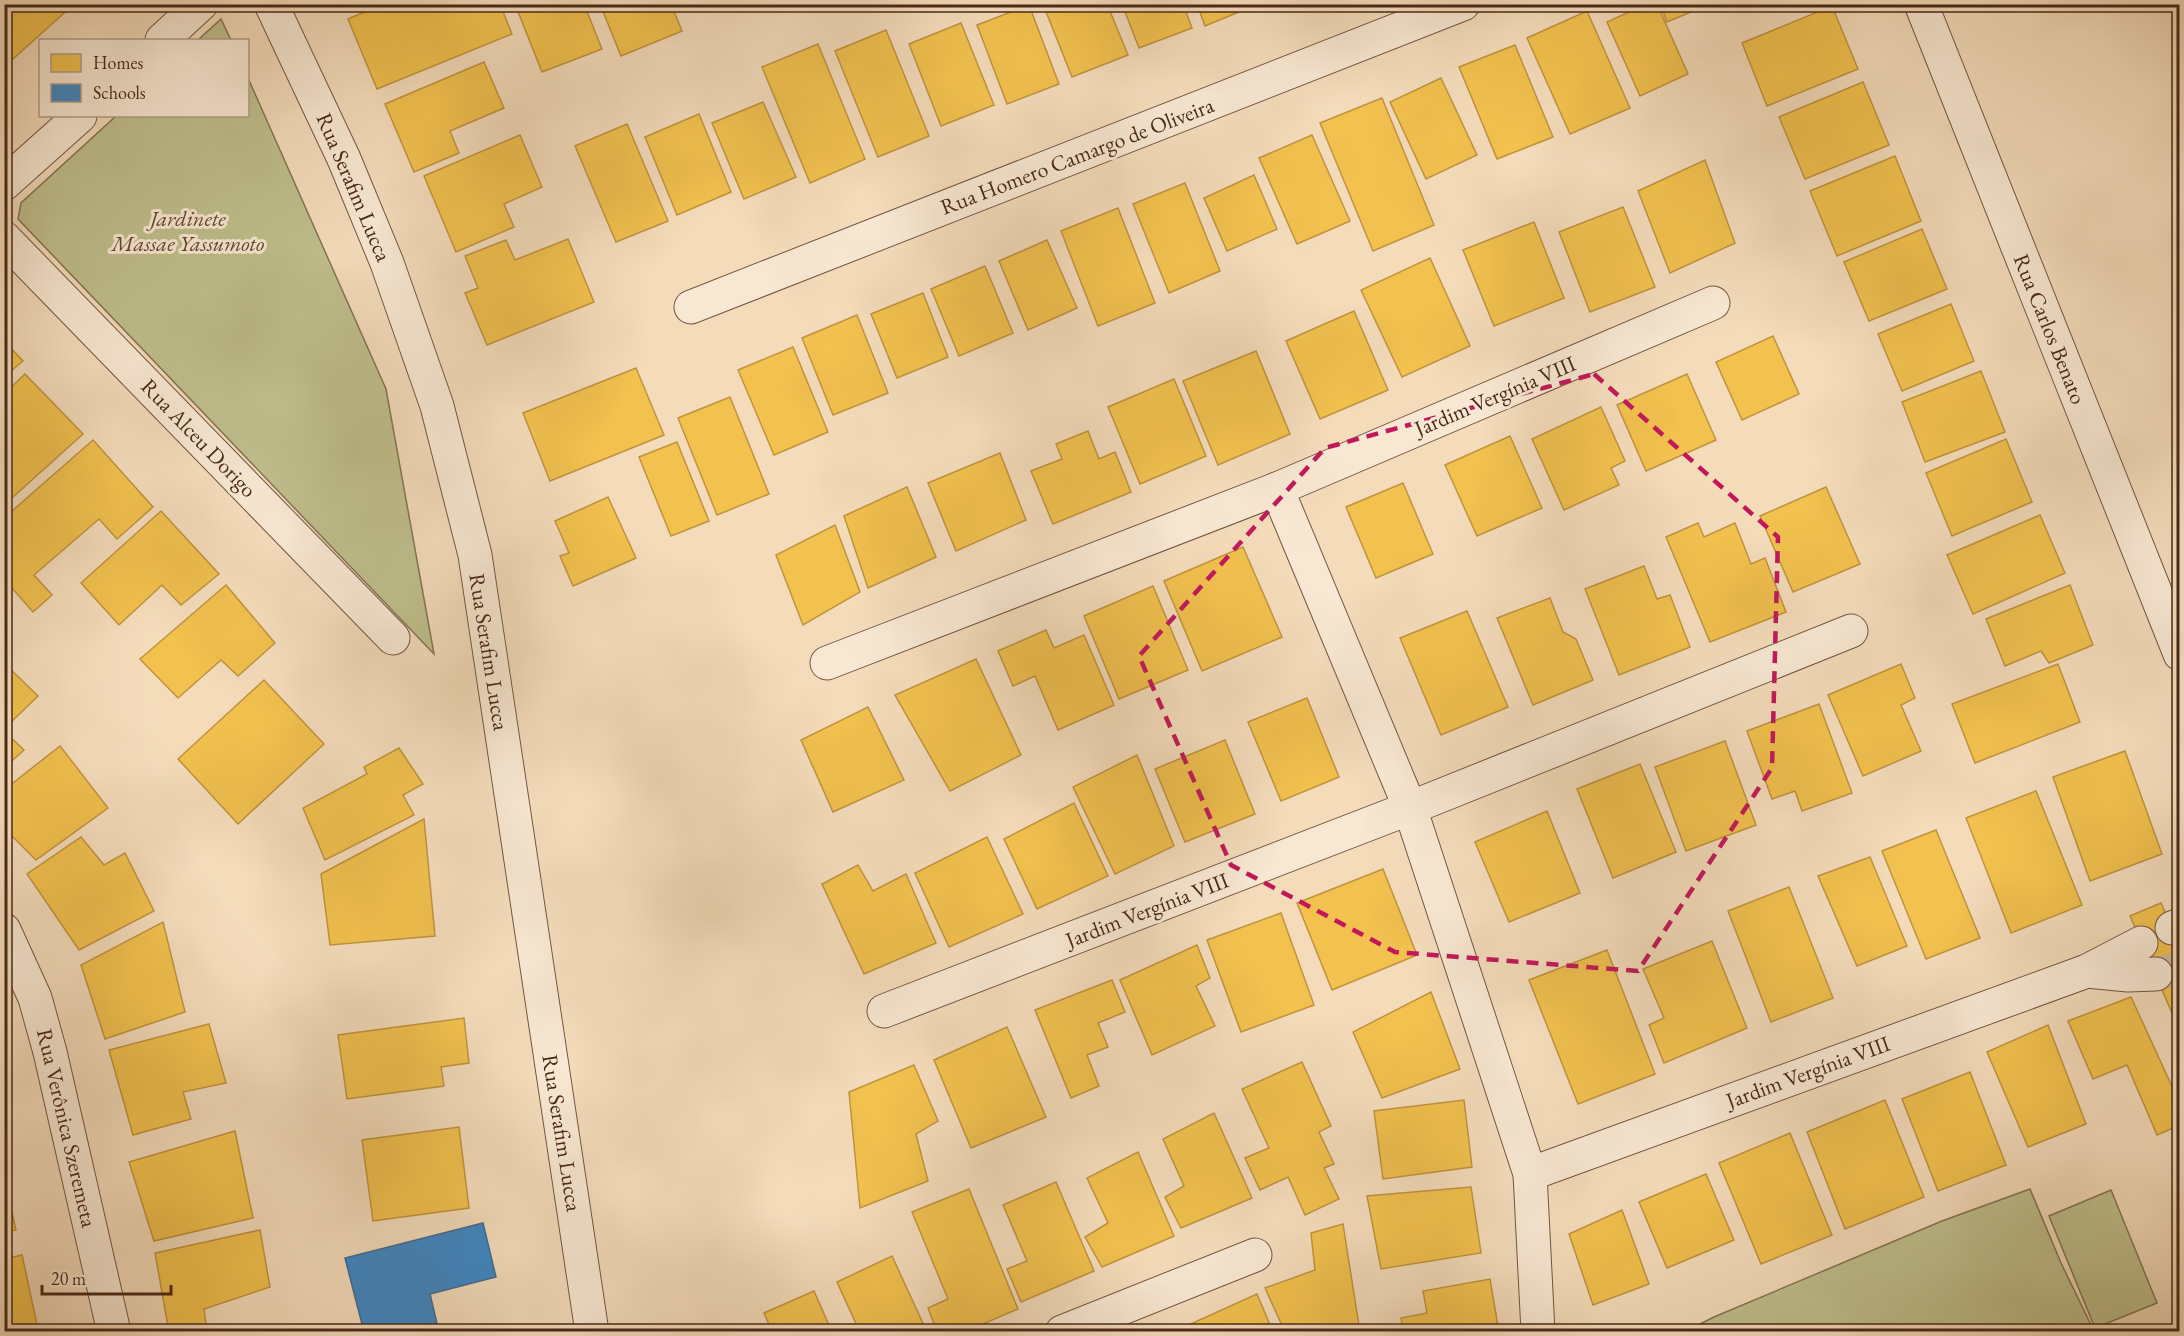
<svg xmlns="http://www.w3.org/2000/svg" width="2184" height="1336" font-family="'EB Garamond',serif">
<rect width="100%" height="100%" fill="#f4dcbb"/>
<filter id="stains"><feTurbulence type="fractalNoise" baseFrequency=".00333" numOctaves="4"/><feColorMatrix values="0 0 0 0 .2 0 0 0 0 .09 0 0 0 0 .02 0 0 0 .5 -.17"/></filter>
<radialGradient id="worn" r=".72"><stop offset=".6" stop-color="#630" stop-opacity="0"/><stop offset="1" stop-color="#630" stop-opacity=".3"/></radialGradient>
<g fill="#bfbf8d" stroke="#847452" stroke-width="1.5">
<polygon points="221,19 231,40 198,40"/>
<polygon points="248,78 386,389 434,654 18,219 21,203 116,116 248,116"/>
<polygon points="2030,1189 2061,1263 2094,1331 1686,1331 1714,1317 1942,1221"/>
<polygon points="2111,1190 2157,1303 2095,1328 2049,1216"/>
</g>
<g fill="#f2c14e" stroke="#c0933e" stroke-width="1.5">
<polygon points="4,4 70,4 72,6 4,67"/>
<polygon points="383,4 500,4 512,34 377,89 348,19"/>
<polygon points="515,4 584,4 602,49 542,72"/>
<polygon points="600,4 671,4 682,31 621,56"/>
<polygon points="1043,4 1107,4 1128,55 1072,77"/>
<polygon points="1122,4 1183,4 1192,28 1139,48"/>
<polygon points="1197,4 1256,4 1256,5 1205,26"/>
<polygon points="1646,4 1657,4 1688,74 1640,96 1607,22"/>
<polygon points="1660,4 1710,4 1667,22"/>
<polygon points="1029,5 1059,84 1007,104 977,25"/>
<polygon points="1832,6 1858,69 1767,106 1742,43"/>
<polygon points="1587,11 1630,108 1570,134 1527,38"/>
<polygon points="961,23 994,105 941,126 909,44"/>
<polygon points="886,30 929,136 878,157 835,51"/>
<polygon points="818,44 865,159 810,183 762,67"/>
<polygon points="1515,45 1553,137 1497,159 1459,67"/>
<polygon points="484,62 504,108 450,131 459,153 414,172 385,104"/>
<polygon points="1441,78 1477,155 1426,179 1390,102"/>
<polygon points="1863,82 1889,145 1805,179 1779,117"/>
<polygon points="1382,98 1434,225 1373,251 1320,123"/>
<polygon points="763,102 796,177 744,199 712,123"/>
<polygon points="699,114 731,192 677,215 645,137"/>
<polygon points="627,124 668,221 616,242 575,146"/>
<polygon points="520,135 542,187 504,204 514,227 456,252 424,176"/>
<polygon points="1312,135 1350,221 1297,244 1259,158"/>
<polygon points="1895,156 1921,221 1837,256 1810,191"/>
<polygon points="1705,160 1735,243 1670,273 1638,191"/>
<polygon points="1254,175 1277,229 1227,251 1204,198"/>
<polygon points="1185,183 1220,271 1169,293 1133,204"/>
<polygon points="1623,207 1655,287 1590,312 1559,232"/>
<polygon points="1118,208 1155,303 1098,326 1061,231"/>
<polygon points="1534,222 1564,298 1494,326 1463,250"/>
<polygon points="1922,229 1947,289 1869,321 1844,262"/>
<polygon points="568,239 594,302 487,345 465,293 478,288 465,256 506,240 515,260"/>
<polygon points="1047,240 1077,308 1028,330 999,261"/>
<polygon points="1430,258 1470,346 1402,377 1361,290"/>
<polygon points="985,266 1013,333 959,356 931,289"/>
<polygon points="923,293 948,357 897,378 871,314"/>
<polygon points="1951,304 1974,361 1902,391 1878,334"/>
<polygon points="1354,311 1388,390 1320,419 1286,341"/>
<polygon points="857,315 888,393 833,415 802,338"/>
<polygon points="1773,336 1799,394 1742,420 1716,362"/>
<polygon points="4,341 23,361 4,377"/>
<polygon points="793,347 828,432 774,455 738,370"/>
<polygon points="1256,351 1290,434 1218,465 1183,381"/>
<polygon points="636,368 664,435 550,481 523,413"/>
<polygon points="1981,371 2005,432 1925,462 1902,402"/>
<polygon points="25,374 83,434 4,505 4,394"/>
<polygon points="1687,374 1716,440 1646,471 1617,405"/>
<polygon points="1174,379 1206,456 1140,484 1108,407"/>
<polygon points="730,397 769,494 717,515 678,418"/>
<polygon points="1601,407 1625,461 1611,468 1619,485 1564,510 1532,439"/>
<polygon points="1088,431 1099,459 1115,452 1131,492 1053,524 1031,471 1062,459 1056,444"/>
<polygon points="1510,436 1542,508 1477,536 1445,465"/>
<polygon points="2006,439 2032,502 1952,536 1926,473"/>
<polygon points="93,440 153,507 117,539 99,519 34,575 52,595 33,612 4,579 4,518"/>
<polygon points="677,442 709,521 671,536 639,457"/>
<polygon points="1000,453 1026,520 956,551 928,483"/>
<polygon points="1403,483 1433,554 1376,578 1346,507"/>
<polygon points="907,487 936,557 868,588 844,516"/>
<polygon points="1826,487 1860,564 1793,592 1760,516"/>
<polygon points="608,497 636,558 573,586 560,556 569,553 555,521"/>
<polygon points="161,511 219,574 181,605 162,585 119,625 81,583"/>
<polygon points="2040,515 2065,573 1973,614 1947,555"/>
<polygon points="1698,523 1704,537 1735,523 1751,564 1765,558 1786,612 1710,642 1666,537"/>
<polygon points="835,525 860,592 803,625 776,555"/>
<polygon points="1243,547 1282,637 1202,671 1164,581"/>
<polygon points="1644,566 1657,599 1670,595 1690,647 1619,675 1585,589"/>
<polygon points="226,585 275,643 238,676 221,660 178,698 140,659"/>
<polygon points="2070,585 2093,645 2049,663 2041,651 2005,666 1986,619"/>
<polygon points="1153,586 1188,670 1119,699 1084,616"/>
<polygon points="1550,598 1563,632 1576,639 1593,680 1533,705 1497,618"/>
<polygon points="1467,611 1508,707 1441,735 1400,638"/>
<polygon points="1046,630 1054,648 1084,635 1114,705 1058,730 1035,676 1013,686 998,651"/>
<polygon points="976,659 1021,755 950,791 895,695"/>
<polygon points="4,663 38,696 4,729"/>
<polygon points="1901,664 1915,698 1901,705 1921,751 1863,776 1828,695"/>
<polygon points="2058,664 2080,722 1975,763 1952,704"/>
<polygon points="264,680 324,744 238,824 178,759"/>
<polygon points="1307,698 1339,777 1281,801 1248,722"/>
<polygon points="1819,704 1852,793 1802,811 1795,791 1772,799 1747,731"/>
<polygon points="868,707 904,780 833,812 801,740"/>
<polygon points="4,731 24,750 4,768"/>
<polygon points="1225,740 1255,814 1185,842 1155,769"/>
<polygon points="1725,741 1756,825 1686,851 1655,767"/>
<polygon points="60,746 108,808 36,860 4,828 4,790"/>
<polygon points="399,748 423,784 403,795 414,815 325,860 303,808 367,774 364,767"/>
<polygon points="2125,751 2162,854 2090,881 2053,777"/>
<polygon points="1137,755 1174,846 1115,874 1073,787"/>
<polygon points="1640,764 1676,852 1613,878 1577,789"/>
<polygon points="2036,791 2082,905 2011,933 1966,818"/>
<polygon points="1074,803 1108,876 1037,909 1004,839"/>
<polygon points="1547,811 1580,893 1509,922 1475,842"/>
<polygon points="424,819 435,936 330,945 321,874"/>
<polygon points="1936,830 1980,938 1926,959 1882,851"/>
<polygon points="81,837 104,865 125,853 154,911 79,950 27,874"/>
<polygon points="987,837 1023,914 949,947 915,873"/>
<polygon points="1870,857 1907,946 1857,966 1818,876"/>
<polygon points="858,865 873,891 906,874 936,943 864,974 822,884"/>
<polygon points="1383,869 1417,955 1332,990 1297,903"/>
<polygon points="1789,887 1833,998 1771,1022 1728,911"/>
<polygon points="2161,903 2180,944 2180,1009 2172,1013 2130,916"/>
<polygon points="1281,913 1314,1005 1241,1032 1207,940"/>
<polygon points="163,922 185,1012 105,1039 81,965"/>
<polygon points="1712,941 1747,1028 1664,1063 1649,1025 1664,1018 1643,969"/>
<polygon points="1197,945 1210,978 1196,986 1215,1026 1152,1055 1120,980"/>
<polygon points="1607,950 1655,1074 1578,1104 1529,980"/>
<polygon points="1112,980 1125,1012 1098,1023 1108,1047 1087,1055 1099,1086 1071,1098 1035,1010"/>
<polygon points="1431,992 1460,1069 1382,1098 1353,1032"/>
<polygon points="2131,997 2180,1104 2180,1125 2157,1135 2127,1065 2093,1079 2068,1021"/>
<polygon points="464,1018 469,1063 441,1067 444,1086 347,1099 338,1035"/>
<polygon points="209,1024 226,1083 183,1092 191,1119 133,1135 109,1050"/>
<polygon points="2048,1025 2086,1124 2028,1147 1987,1052"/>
<polygon points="1007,1027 1046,1117 971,1148 934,1060"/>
<polygon points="1302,1062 1331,1126 1319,1132 1334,1164 1324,1168 1339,1199 1305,1215 1288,1177 1260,1190 1245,1158 1269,1148 1242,1089"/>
<polygon points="914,1065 938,1121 916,1134 928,1181 860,1208 849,1092"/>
<polygon points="1970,1072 2006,1165 1938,1191 1902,1099"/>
<polygon points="1464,1100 1472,1167 1383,1179 1374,1111"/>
<polygon points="1885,1100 1924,1197 1845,1229 1807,1132"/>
<polygon points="1214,1113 1252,1198 1181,1228 1165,1197 1184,1186 1163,1139"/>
<polygon points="459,1127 469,1208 373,1221 362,1140"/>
<polygon points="235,1131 253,1218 154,1241 129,1162"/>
<polygon points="1790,1133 1832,1235 1761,1264 1719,1163"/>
<polygon points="1138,1152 1174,1236 1102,1267 1085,1237 1108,1223 1087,1178"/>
<polygon points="1706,1174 1734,1240 1667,1268 1639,1202"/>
<polygon points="4,1178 16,1230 4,1232"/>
<polygon points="1056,1182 1094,1271 1021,1302 1007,1269 1027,1261 1003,1205"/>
<polygon points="1471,1187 1481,1253 1381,1269 1367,1196"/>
<polygon points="969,1189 1018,1309 964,1332 937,1332 928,1308 948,1299 912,1212"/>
<polygon points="1622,1210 1649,1284 1593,1305 1569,1234"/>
<polygon points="1343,1224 1360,1332 1285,1332 1265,1288 1315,1270 1311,1233"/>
<polygon points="260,1230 270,1287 204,1309 207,1332 169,1332 155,1253"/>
<polygon points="22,1255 38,1329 4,1332 4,1259"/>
<polygon points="892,1256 927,1332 851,1332 858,1328 837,1282"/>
<polygon points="1490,1279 1499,1332 1403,1332 1401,1318 1427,1313 1423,1291"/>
<polygon points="814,1291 832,1332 772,1332 764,1313"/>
<polygon points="1257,1294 1273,1332 1189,1332 1186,1326"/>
</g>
<polygon fill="#3f88c5" stroke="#426c91" stroke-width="1.5" points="483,1223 496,1277 430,1294 439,1332 364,1332 345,1258"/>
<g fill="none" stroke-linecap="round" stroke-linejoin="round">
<polyline stroke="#d2b89a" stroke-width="33" stroke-dasharray="33 16" stroke-linecap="butt" points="2156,974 2180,968"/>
<g stroke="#745641" stroke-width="35">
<g id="street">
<polyline points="271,4 344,159 387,263 437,406 475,555 592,1332"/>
<polyline points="1921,4 2180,654"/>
<polyline points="162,40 201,4"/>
<polyline points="4,184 80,116"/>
<polyline points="4,238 393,638"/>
<polyline points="691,307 1463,4"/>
<polyline points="1277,489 1410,808 1530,1174 1538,1332"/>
<polyline points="827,663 1277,489 1713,303"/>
<polyline points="2172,928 2180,925"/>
<polyline points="4,930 35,998 50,1052 114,1332"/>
<polyline points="2087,971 2128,975 2156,974"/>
<polyline points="884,1011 1410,808 1851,631"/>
<polyline points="1530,1174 2087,971 2141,943"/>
<polyline points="1062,1332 1255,1255"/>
</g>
</g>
<use href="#street" stroke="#f8e8d3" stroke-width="33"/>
</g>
<path fill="none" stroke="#c2185b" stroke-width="4.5" stroke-dasharray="12 8" stroke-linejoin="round" d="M1594 374 1778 537 1772 768 1638 971 1395 952 1231 865 1139 656 1325 448Z"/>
<g text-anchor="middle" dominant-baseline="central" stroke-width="6" stroke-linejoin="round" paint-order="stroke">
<g font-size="22" fill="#4a2918" stroke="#f8e8d3">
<text transform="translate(1077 156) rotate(-21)">Rua Homero Camargo de Oliveira</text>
<text transform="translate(354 187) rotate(67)">Rua Serafim Lucca</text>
<text transform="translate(2050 329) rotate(68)">Rua Carlos Benato</text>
<text transform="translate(1495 396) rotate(-23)">Jardim Vergínia VIII</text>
<text transform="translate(199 438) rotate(46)">Rua Alceu Dorigo</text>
<text transform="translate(489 652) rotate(81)">Rua Serafim Lucca</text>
<text transform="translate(1147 910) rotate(-21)">Jardim Vergínia VIII</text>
<text transform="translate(1808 1072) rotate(-20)">Jardim Vergínia VIII</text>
<text transform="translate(67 1128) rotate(77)">Rua Verônica Szeremeta</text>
<text transform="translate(562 1133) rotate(81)">Rua Serafim Lucca</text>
</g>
<g font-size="22" font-style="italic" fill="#61472f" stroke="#f8e8d3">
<text x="188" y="218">Jardinete<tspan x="188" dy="25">Massae Yassumoto</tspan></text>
</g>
</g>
<rect width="2184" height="1336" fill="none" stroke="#f4dcbb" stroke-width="24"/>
<rect x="6" y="6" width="2172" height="1324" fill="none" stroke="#4a2918" stroke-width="3"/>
<rect x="12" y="12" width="2160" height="1312" fill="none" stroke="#4a2918" stroke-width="1.5"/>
<rect x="39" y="39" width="210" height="78" fill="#f8e8d3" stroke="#b29c88" stroke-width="1.5"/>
<rect x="51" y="54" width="30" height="18" fill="#f2c14e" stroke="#b29c88" stroke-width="1.5"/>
<text x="93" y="69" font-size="18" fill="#4a2918">Homes</text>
<rect x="51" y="84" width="30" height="18" fill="#3f88c5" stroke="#b29c88" stroke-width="1.5"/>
<text x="93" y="99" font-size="18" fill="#4a2918">Schools</text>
<path d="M42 1285v9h129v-9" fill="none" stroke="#4a2918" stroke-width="3"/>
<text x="51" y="1285" font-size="18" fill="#4a2918" stroke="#f8e8d3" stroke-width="4.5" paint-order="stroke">20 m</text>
<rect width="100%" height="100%" filter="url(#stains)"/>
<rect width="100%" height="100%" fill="url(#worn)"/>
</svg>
